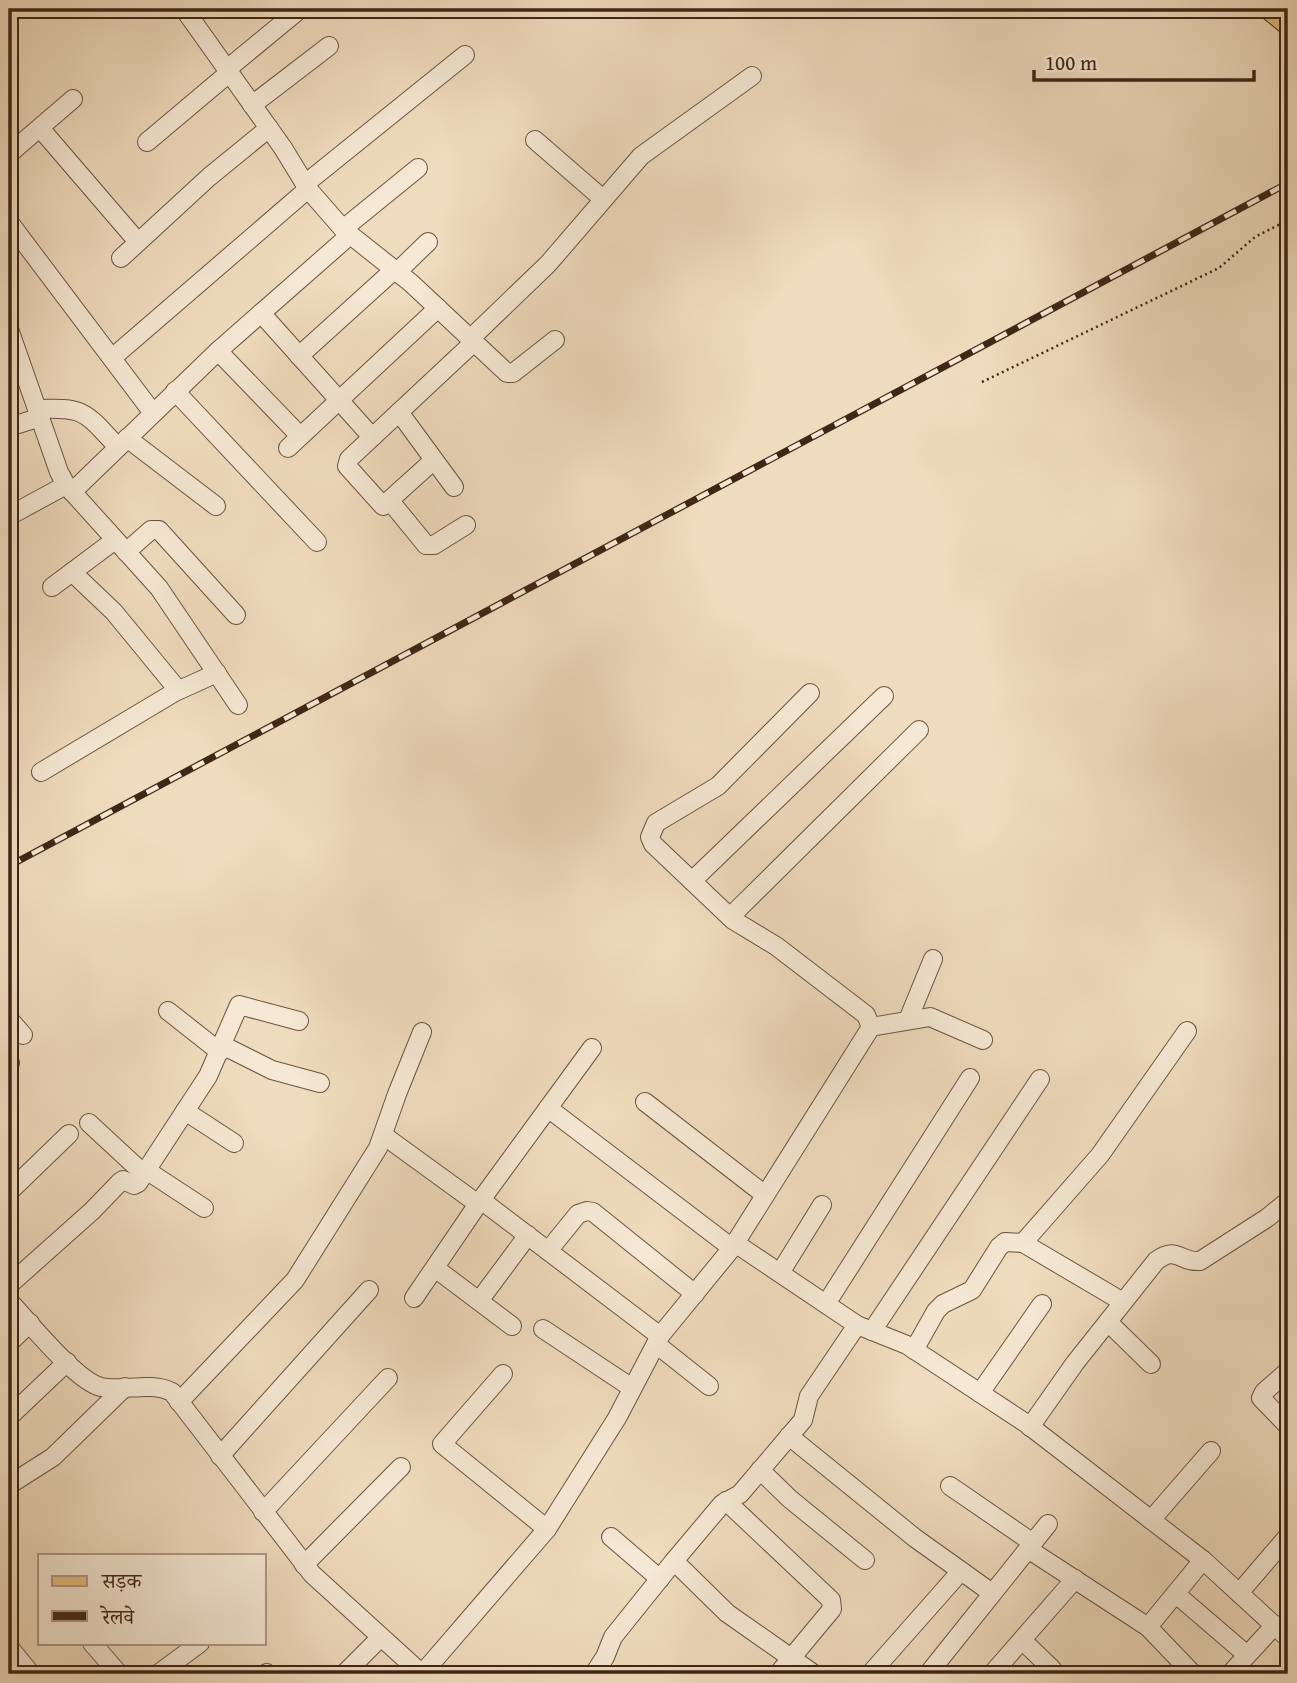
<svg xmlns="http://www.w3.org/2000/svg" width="1297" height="1683" font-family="'Gentium Book Plus','Noto Serif Devanagari',serif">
<rect width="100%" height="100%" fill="#efdbbd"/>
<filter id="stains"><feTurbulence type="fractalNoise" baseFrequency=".00286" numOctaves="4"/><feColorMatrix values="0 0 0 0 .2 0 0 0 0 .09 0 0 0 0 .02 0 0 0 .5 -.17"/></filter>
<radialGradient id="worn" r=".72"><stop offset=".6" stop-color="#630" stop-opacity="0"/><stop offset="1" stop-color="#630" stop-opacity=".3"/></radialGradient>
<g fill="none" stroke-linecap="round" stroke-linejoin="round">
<g stroke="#6b5340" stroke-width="20">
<g id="minor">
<polyline points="184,9 283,148 308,189 343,229 411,283 507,373 513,373 555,340"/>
<polyline points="226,70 300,9"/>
<polyline points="252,105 329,46"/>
<polyline points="40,128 138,242"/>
<polyline points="535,140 603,199"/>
<polyline points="147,142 229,73"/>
<polyline points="9,154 73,99"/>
<polyline points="305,184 465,55"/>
<polyline points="9,222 153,413"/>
<polyline points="343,229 418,168"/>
<polyline points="121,258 209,177 269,128"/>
<polyline points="397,272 428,242"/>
<polyline points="261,313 372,437"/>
<polyline points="9,329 59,472 66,485 159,588 238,705"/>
<polyline points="470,339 548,264 641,156 752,76"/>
<polyline points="218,351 300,436"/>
<polyline points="299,356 394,270"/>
<polyline points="112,358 308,189"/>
<polyline points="175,391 317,542"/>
<path d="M38 409C87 407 85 413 118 447"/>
<polyline points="399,412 454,487"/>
<polyline points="9,427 41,417"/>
<polyline points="127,438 216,506"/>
<polyline points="288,448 438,308"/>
<polyline points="434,460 383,506 347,466 349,459 473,343"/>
<polyline points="72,492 218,351 350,235"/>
<polyline points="390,501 426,545 434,545 466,525"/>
<polyline points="9,516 66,485"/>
<polyline points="126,552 151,530 159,530 236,615"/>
<polyline points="72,572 114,612 178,690"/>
<polyline points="52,587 115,540"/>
<polyline points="41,772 175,692 217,673"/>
<polyline points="692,881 884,696"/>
<polyline points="730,917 919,730"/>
<polyline points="168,1011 220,1052"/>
<polyline points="9,1019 23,1035"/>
<polyline points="908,1020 933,959"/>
<polyline points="871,1027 930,1017 983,1040"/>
<polyline points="222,1045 272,1070 320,1083"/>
<polyline points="9,1061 10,1063"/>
<polyline points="645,1102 765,1195"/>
<polyline points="548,1108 732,1248"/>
<polyline points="185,1111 234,1143"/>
<polyline points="89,1123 144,1174"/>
<polyline points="383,1135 478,1204"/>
<polyline points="146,1170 204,1208"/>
<polyline points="9,1192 69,1134"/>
<polyline points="481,1200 660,1336"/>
<polyline points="735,1243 857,1325 907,1345 1027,1424 1203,1560 1288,1638"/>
<polyline points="1023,1243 1100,1155 1187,1031"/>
<polyline points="548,1251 578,1214 587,1211 593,1212 695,1294"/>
<polyline points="435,1268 512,1326"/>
<polyline points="780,1273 822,1205"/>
<polyline points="9,1285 92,1211 120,1182 123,1180 134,1185 138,1183 208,1076 239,1005 299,1021"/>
<polyline points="414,1298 478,1204 592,1048"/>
<path d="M9 1301C29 1322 76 1381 101 1387 125 1392 149 1381 172 1392L312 1574 422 1674"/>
<polyline points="479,1301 528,1235"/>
<polyline points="826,1304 970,1078"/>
<polyline points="1108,1322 1151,1364"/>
<polyline points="543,1329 632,1388"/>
<polyline points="872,1331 1040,1079"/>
<polyline points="9,1343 30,1323"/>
<polyline points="656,1344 709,1386"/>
<polyline points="914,1350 936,1311 943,1304 972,1290 999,1247 1005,1242 1023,1243 1123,1302"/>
<polyline points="1288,1371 1264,1392 1261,1398 1288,1426"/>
<polyline points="503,1374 442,1444 547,1529"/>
<polyline points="980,1393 1042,1304"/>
<polyline points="179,1402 295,1280 378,1148 397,1094 422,1032"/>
<polyline points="9,1417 67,1362"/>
<path d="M1030 1427 1075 1363 1156 1261C1177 1245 1180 1263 1200 1261L1267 1218 1288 1201"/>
<polyline points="789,1436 915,1538 992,1593"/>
<polyline points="220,1456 369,1290"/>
<polyline points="760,1470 790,1499 865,1560"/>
<polyline points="9,1485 53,1457 125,1387"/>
<polyline points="950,1486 1033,1543"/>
<polyline points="726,1501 831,1600 832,1609 778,1674"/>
<polyline points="263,1512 388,1378"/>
<polyline points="1151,1520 1211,1451"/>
<polyline points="611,1537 660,1579"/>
<polyline points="1028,1549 1148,1627 1193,1674"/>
<polyline points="674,1561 727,1613 814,1674"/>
<polyline points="304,1565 401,1467"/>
<polyline points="1239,1593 1288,1536"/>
<polyline points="1176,1594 1247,1655"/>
<polyline points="1148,1627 1203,1560"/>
<polyline points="1022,1640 1052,1669 1054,1674"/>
<polyline points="92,1643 119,1674"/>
<polyline points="9,1647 31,1674"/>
<polyline points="158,1674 200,1643"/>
<polyline points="265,1674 267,1673"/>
<polyline points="344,1674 381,1637"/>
<polyline points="422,1674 547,1529 617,1418 660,1336 732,1248 871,1027 866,1015 776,946 733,920 653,844 650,837 656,823 718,786 810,693"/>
<polyline points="594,1674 605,1657 613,1637 674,1561 722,1504 740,1494 803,1420 809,1396 857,1325"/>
<polyline points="870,1674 961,1571"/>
<polyline points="928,1674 1048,1524"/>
<polyline points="992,1674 1075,1579"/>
<polyline points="1230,1674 1275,1625"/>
</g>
</g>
<g stroke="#3f2616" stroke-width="25">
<polyline id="major" points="1271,9 1288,23"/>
</g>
<polyline stroke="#3f2616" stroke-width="2.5" stroke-dasharray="2 3.5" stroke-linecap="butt" points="982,382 1219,268 1255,237 1288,220"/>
<use href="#minor" stroke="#f5e8d4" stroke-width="18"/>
<use href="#major" stroke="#e8be7e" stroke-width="23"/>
<g stroke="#3f2616" stroke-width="7">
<polyline id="rail" points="9,866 1288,183"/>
</g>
<use href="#rail" stroke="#f5e8d4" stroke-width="4.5" stroke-dasharray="13" stroke-linecap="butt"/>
</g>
<rect width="1297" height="1683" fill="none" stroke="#efdbbd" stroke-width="35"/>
<rect x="10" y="10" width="1276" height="1662" fill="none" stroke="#3f2616" stroke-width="3.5"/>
<rect x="18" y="18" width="1262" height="1648" fill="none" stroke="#3f2616" stroke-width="2"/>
<rect x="38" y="1554" width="228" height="91" fill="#f5e8d4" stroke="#ac9a88" stroke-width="2"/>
<rect x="52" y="1576" width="35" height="10" fill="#e8be7e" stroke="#ac9a88" stroke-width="2"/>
<text x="102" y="1588" font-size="21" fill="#3f2616">सड़क</text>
<rect x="52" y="1611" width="35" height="10" fill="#3f2616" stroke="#ac9a88" stroke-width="2"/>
<text x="102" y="1624" font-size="21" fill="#3f2616">रेलवे</text>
<path d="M1034 70v10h220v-10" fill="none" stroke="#3f2616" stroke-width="3.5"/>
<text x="1045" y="70" font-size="21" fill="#3f2616" stroke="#f5e8d4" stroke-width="5" paint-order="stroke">100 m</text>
<rect width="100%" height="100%" filter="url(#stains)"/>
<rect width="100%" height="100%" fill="url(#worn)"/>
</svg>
